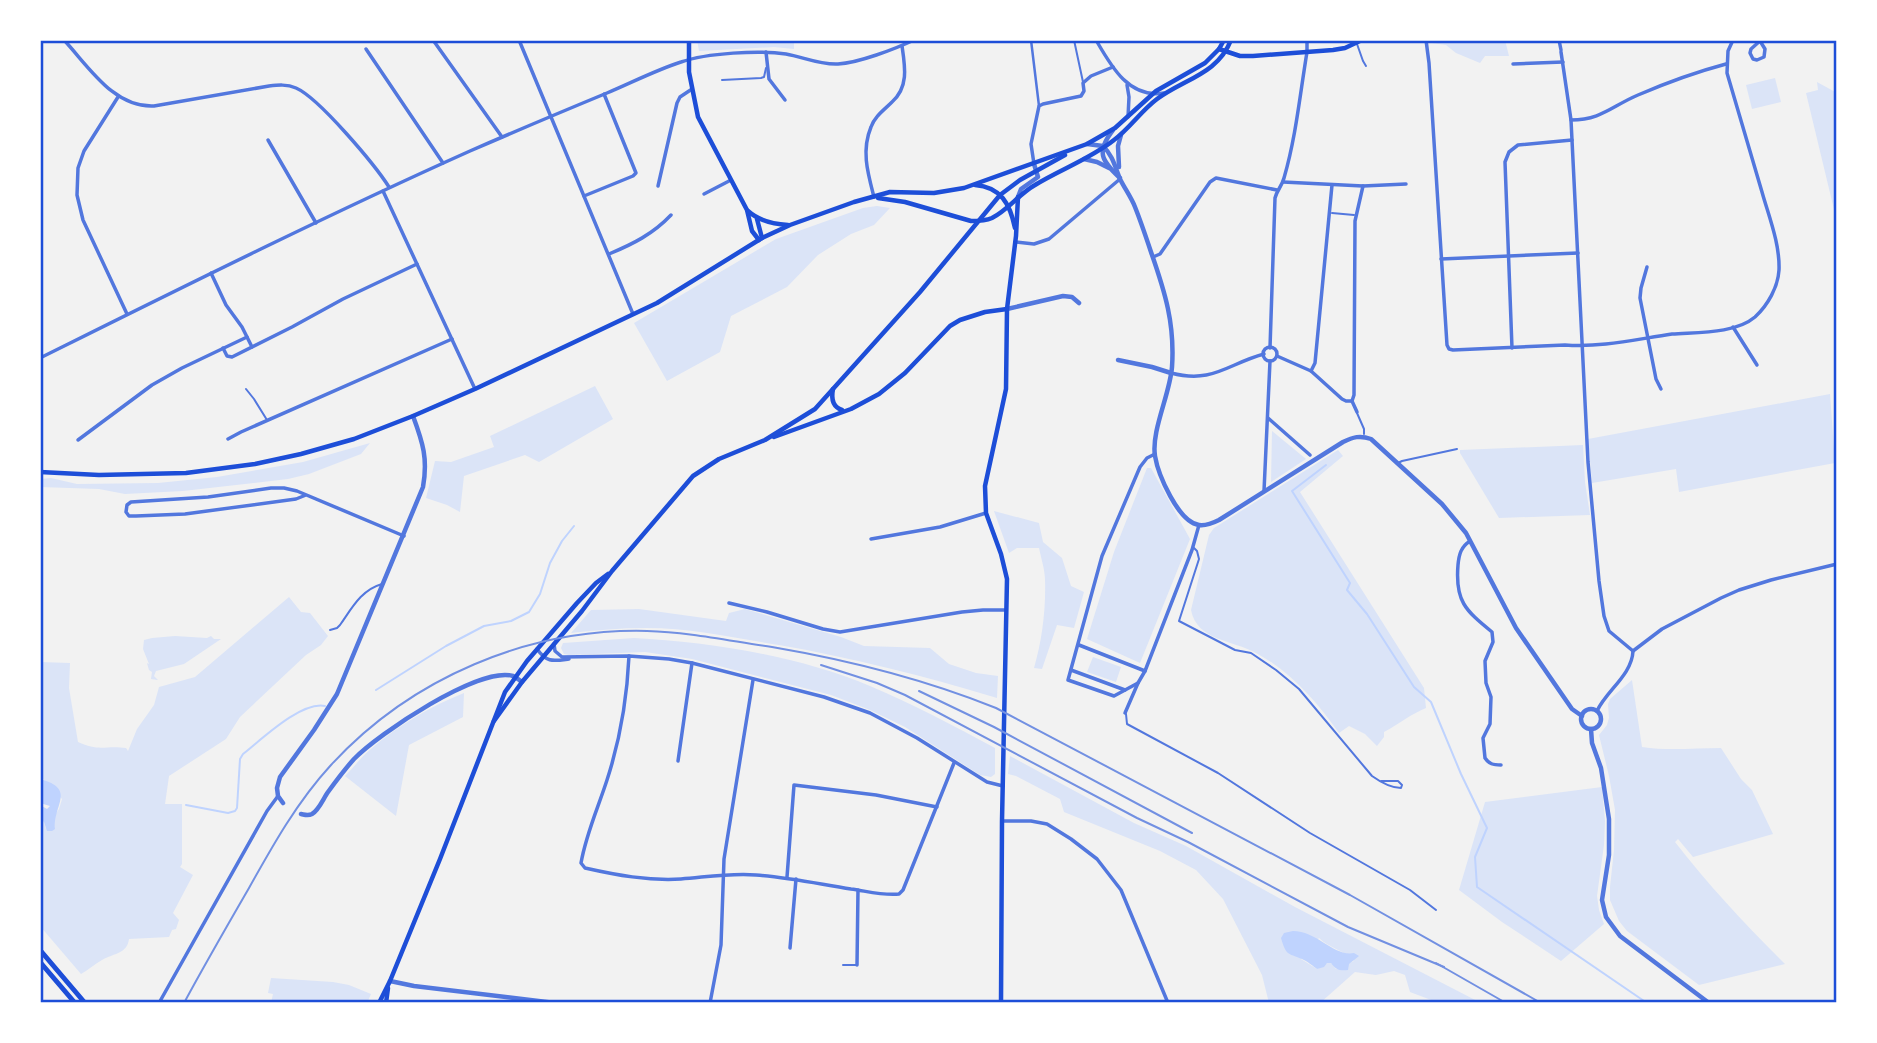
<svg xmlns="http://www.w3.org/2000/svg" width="1877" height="1043" font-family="Manrope,sans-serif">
<rect width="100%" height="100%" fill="#f2f2f2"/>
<g fill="#dbe4f7" fill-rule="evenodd">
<polygon points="697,40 794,40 794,49 774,47 699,51"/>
<polygon points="1432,40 1505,40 1509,56 1485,56 1480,63 1456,53 1446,45 1432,43"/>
<polygon points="1775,78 1781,102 1752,109 1746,85"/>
<polygon points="1817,82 1837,93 1837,222 1806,93 1818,90"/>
<polygon points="877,206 890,208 874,225 851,234 818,255 787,287 731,316 720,352 667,381 634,323 776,239 863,208"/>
<polygon points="595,386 613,419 539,462 525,455 464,476 460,512 447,505 426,498 435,461 451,462 494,447 490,436"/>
<polygon points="1830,394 1835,463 1679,492 1676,469 1592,483 1588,439"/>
<polygon points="1272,431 1306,459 1271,482"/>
<polygon points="370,443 361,454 309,474 288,479 183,491 125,494 99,489 40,487 40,479 51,478 77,484 158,483 217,477 303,462"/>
<polygon points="1583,445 1585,482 1590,515 1499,518 1460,453 1460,450"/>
<path d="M1338 450 1343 456 1300 492 1424 688 1426 708C1411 714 1399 724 1384 732V737L1377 746 1365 734 1349 726 1339 733C1317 702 1290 671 1256 653 1233 640 1197 641 1191 610L1209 535 1214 528Z"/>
<polygon points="1147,468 1151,468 1190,539 1140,663 1087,639 1114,552"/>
<path d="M994 511 1039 523 1043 542 1062 558 1071 586 1084 592 1074 628 1057 625 1042 669 1034 668C1042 641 1046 609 1045 580 1045 570 1041 558 1039 548H1017L1009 553Z"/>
<path d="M289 597 301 612 310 613 328 636 321 645 306 655 240 717 226 739 169 776 165 804H182V864L180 867 193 875 173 913 179 920 176 929 172 930 169 937 129 939C127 954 114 953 102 960 95 964 88 970 81 974L40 926V819L44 822 46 829 59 809 62 799 43 779H40V662L70 663 69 688 78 742C99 752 106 745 126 748L128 751 137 729 154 705 159 687 195 677Z"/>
<path d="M639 609 726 621 729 613 745 609 841 637 864 646 930 648 949 664 976 673 998 676 997 698C925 676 853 658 779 645 735 638 691 628 646 628 621 628 596 630 571 633L591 610Z"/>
<polygon points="175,636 207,638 211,636 214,639 221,639 184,664 156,671 154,676 158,680 151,679 152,672 149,670 147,663 149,664 143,649 144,640 152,638"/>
<path d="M634 638C711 642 798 656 870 686 913 704 954 726 995 748V774L991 777 980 775 905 727 870 710 831 695 692 659 645 652 569 655 564 654 561 648 563 643Z"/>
<polygon points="1093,657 1121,667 1116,682 1087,672"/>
<path d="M1632 680 1642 747C1668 751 1694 748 1721 748L1741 779 1752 790 1773 834 1693 857 1678 839 1675 842C1709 886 1746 925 1785 964L1699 985 1627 931 1619 921 1610 900V887L1614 850 1615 810 1609 776 1599 735 1607 725 1609 718 1608 704 1610 699Z"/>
<path d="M464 693 463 717 409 745 396 816 345 776C354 767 362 756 372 748 399 725 431 706 464 693Z"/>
<path d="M1010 756 1134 823 1186 846 1295 907 1481 1003H1439L1410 992 1405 975 1394 971 1376 975 1355 972 1320 1003H1269L1262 975 1223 899 1196 870 1160 851 1064 812 1060 799 1016 776 1008 774ZM1319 938C1329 948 1344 950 1354 961L1336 969 1331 963H1327L1317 969 1301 959Z"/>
<polygon points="1602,787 1605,821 1604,845 1597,896 1599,910 1604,924 1561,961 1502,922 1459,890 1485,802"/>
<polygon points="271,978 333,982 349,985 371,994 367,1003 271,1003 273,994 268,993"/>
</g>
<g fill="#bfd3fe">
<path d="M40 779C77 789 53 805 55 829L52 831H47L44 822 40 819V805L47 809 50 806 40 803Z"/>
<path d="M1293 931C1317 931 1334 957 1354 953L1359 956 1349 964 1348 970C1340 971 1336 970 1331 963H1327L1324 967 1317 969C1313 966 1307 961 1302 959 1287 953 1286 955 1281 938L1284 933Z"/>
</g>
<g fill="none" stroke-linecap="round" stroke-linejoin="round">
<g stroke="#bfd3fe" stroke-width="2">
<polyline points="1326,465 1292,491 1350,583 1347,590 1367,614 1414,687 1431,702 1461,774 1487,828 1475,857 1477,887 1647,1003"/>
<polyline points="376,690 446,646 484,626 511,621 529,612 540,594 550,563 562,541 574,526"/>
<path d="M186 805 228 813 235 811 237 808 240 759 243 754C261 740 301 701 325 706"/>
</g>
<g stroke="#5277de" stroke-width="2">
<polyline points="1074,40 1083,82"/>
<polyline points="1513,40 1514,41"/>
<polyline points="1357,44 1363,61 1366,66"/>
<polyline points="722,80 761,78 764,77 766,68"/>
<polyline points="1332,213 1354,215"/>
<polyline points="246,389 254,399 267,420"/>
<polyline points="1357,413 1364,429 1364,434"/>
<polyline points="1398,463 1402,461 1457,449"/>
<path d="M1194 548 1197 551 1199 559 1179 621 1235 650 1251 653 1276 670 1299 689 1372 776C1379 781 1391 788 1401 788L1402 785 1398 781H1381"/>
<path d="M330 630 337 628 340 625C352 608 361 590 382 584"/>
<polyline points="1126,714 1127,724 1218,773 1310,833 1410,890 1436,910"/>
<polyline points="843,965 856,965"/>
</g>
<polyline stroke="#5277de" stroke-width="2.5" points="1031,40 1039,106"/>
<g stroke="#5277de" stroke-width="3.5">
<path d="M64 40C89 67 114 108 154 106L269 86C278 85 287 84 296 88 319 98 375 165 389 187"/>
<polyline points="433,40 502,137"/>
<polyline points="519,40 633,314"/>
<path d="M1096 40C1111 66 1129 99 1164 93"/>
<path d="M1426 40 1429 63 1447 345 1449 349 1453 350 1565 345C1601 348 1637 339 1672 334 1697 332 1735 334 1755 317 1768 305 1778 287 1779 270 1780 244 1769 217 1762 192 1750 152 1739 113 1727 73L1728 51 1733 40"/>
<polyline points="1559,40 1561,50"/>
<polyline points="1760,41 1765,49 1764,57 1757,60 1753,59 1750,53 1751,49 1761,40"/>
<polyline points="366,49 443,163"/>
<polyline points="766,52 769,79 785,100"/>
<polyline points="1561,52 1571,120 1588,462 1599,581 1604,616 1609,631 1633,651"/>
<polyline points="1513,64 1563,62"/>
<polyline points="1127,85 1129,97 1128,117"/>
<polyline points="118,97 84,151 78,168 77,195 83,220 127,314"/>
<path d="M1571 120C1601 120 1612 106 1638 95 1666 83 1696 72 1726 64"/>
<polyline points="268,140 316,223"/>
<polyline points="1034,164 1031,144 1039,106 1043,104 1081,96 1084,91 1083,83 1091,76 1113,67"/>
<polyline points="1283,182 1363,186 1406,184"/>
<polyline points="658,186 677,103 680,97 692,89"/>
<polyline points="383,191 475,389"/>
<polyline points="704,194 731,180"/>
<polyline points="584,196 633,176 636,173 604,94"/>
<path d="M874 197C868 174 861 151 871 127 875 116 884 110 892 102 909 87 905 66 902 46"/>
<polyline points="1015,242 1034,244 1049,239 1120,179"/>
<path d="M609 254C633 244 653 234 671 215"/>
<polyline points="1153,257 1160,254 1210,182 1216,178 1277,190"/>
<polyline points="1441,259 1578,253"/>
<polyline points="1647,267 1641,288 1640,298 1656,379 1661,389"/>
<polyline points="211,273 226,305 242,327 252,347"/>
<polyline points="1733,327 1757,365"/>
<circle cx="1270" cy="354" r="7"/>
<polyline points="223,348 227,356 232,357 292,327 343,299 417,264"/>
<path d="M1270 348 1275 198C1277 190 1282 186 1284 178 1296 137 1300 94 1307 52V40"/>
<polyline points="1512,348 1505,162 1509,152 1518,145 1572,140"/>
<polyline points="1277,356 1311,371 1342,399 1346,401 1351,401"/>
<path d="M40 358C183 287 325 216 470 151 516 131 561 112 607 93 631 83 656 70 681 62 707 53 759 50 786 54 803 57 820 65 838 64 858 63 895 49 914 40"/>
<polyline points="1311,371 1315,363 1332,185"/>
<path d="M1171 373C1213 384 1227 364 1264 354"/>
<polyline points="1352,401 1354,395 1355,221 1363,186"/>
<polyline points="1352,401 1357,412"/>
<polyline points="1268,418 1310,455"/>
<polyline points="228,439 241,432 452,339"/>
<polyline points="78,440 152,385 182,368 247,337"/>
<polyline points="1264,491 1270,361"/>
<polyline points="306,495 296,499 185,514 136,516 129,516 126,512 127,505 131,502 208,497 271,488 284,488 297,491 404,536"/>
<polyline points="871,539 940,527 986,513"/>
<path d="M1470 541C1461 547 1459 554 1458 565 1455 601 1465 610 1492 632L1493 642 1485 661 1486 683 1491 697 1490 724 1483 738 1485 758C1489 764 1493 765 1501 765"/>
<polyline points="729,603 767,612 823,629 840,632 962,612 983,610 1006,610"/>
<polyline points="554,644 555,651 562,657 629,656 669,659 692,663 824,697 870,713 917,738 987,782 1003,786"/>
<polyline points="1079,645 1145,671"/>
<path d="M537 649C547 663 553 661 569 659"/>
<polyline points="1633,651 1662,629 1721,598 1739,590 1771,580 1837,564"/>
<path d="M629 656C627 700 621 737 607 780 598 808 586 834 581 863L585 868C616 875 648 881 681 879 707 877 729 873 756 875 788 877 819 884 851 889 866 891 884 896 899 894L903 890 954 763"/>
<polyline points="1071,670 1125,690"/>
<polyline points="1138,683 1114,696 1068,680 1102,556 1140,467 1147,458 1155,454"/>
<path d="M1597 711C1606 691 1632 675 1633 651"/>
<polyline points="1125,713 1138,683 1145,671 1192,550 1199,525"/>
<polyline points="678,761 692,663"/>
<polyline points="1002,821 1031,821 1047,824 1071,839 1097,859 1121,890 1168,1003"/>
<polyline points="787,877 794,785 876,795 937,807"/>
<polyline points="790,948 796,879"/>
<polyline points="857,965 858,890"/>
<polyline points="159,1003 267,811 278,796"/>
<polyline points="710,1003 721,945 724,859 753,680"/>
</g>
<g stroke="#5277de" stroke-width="4.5">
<path d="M1113 130C1096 152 1101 160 1120 178"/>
<path d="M1087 144 1103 146C1113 156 1115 167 1120 179 1125 189 1131 197 1135 207 1141 222 1146 237 1151 252 1165 292 1175 324 1172 367 1170 394 1151 431 1155 456 1158 474 1178 522 1199 525 1206 526 1213 523 1219 520L1343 442C1353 437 1360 435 1371 439L1442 504 1466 533 1516 628 1572 709 1582 716"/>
<polyline points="1084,159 1097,162 1109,168"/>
<polyline points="1119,167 1118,146 1121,135"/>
<polyline points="1018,197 1021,189 1038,177 1034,164"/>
<polyline points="1007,309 1063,296 1072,297 1079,303"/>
<polyline points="1118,360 1152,367 1171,373"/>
<circle cx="1591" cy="719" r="10"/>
<polyline points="1591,729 1592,743 1601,768 1609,819 1609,855 1602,900 1606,917 1620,936 1709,1003"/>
<path d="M283 803 278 796 277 788 280 777 314 730 337 694 423 487C428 459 423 443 413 416"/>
<path d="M301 814C306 815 308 816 312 814 319 810 323 799 328 792 336 781 345 769 354 759 378 734 479 666 513 676 516 677 519 680 522 682"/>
<polyline points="390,981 414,986 555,1003"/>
</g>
<g stroke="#1d4ed8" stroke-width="4.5">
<polyline points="689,40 689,72 698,117 747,210 752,231 759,240"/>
<polyline points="1219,49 1240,56 1253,56 1333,50 1345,48 1362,40"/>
<path d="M975 185C1001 187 1010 204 1015 228"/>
<path d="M878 198 905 202 971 221C979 221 985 221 992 218 1008 210 1019 194 1035 185 1061 169 1090 159 1114 140 1130 128 1141 111 1157 99 1184 79 1218 74 1231 40"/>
<path d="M748 211C759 221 773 224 788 225"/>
<polyline points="757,219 762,238"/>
<path d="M833 389C831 399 833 407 842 410"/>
<polyline points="774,437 851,409 879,394 905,373 950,326 960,320 985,312 1007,309"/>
<polyline points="40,472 99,475 186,473 255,464 301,454 354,439 413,416 475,389 657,303 762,238 790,225 854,202 890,192 934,193 964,188 1087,144 1115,128 1156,91 1205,63 1219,49 1224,40"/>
<polyline points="494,721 522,682 582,611 612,571 693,476 719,459 765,440 815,409 920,292 1000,195 1020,180 1065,155"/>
<polyline points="379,1003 390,981 440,859 505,692 527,661 577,603 596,583 608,574"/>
<polyline points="386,1003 388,988"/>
<polyline points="1001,1003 1002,821 1007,579 1001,554 986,513 985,486 1006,389 1007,309 1016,236 1018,197"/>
</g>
<g stroke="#1d4ed8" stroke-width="5">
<polyline points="40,950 85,1003"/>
<polyline points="40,962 75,1003"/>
</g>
<g stroke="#7290e2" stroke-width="2">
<polyline points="821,665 877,683 905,695 1137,818 1188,842 1348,927 1444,967"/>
<polyline points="919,691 994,727 1192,833"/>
<polyline points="1436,963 1506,1003"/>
<path d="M184 1003C205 964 227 926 249 888 273 845 297 802 331 765 411 678 528 628 647 631 689 632 730 641 772 647 848 660 924 679 996 708L1350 895 1541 1003"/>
</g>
</g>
<rect width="1877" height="1043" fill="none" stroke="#ffffff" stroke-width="84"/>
<rect x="42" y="42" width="1793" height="959" fill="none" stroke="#1d4ed8" stroke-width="2.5"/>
</svg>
